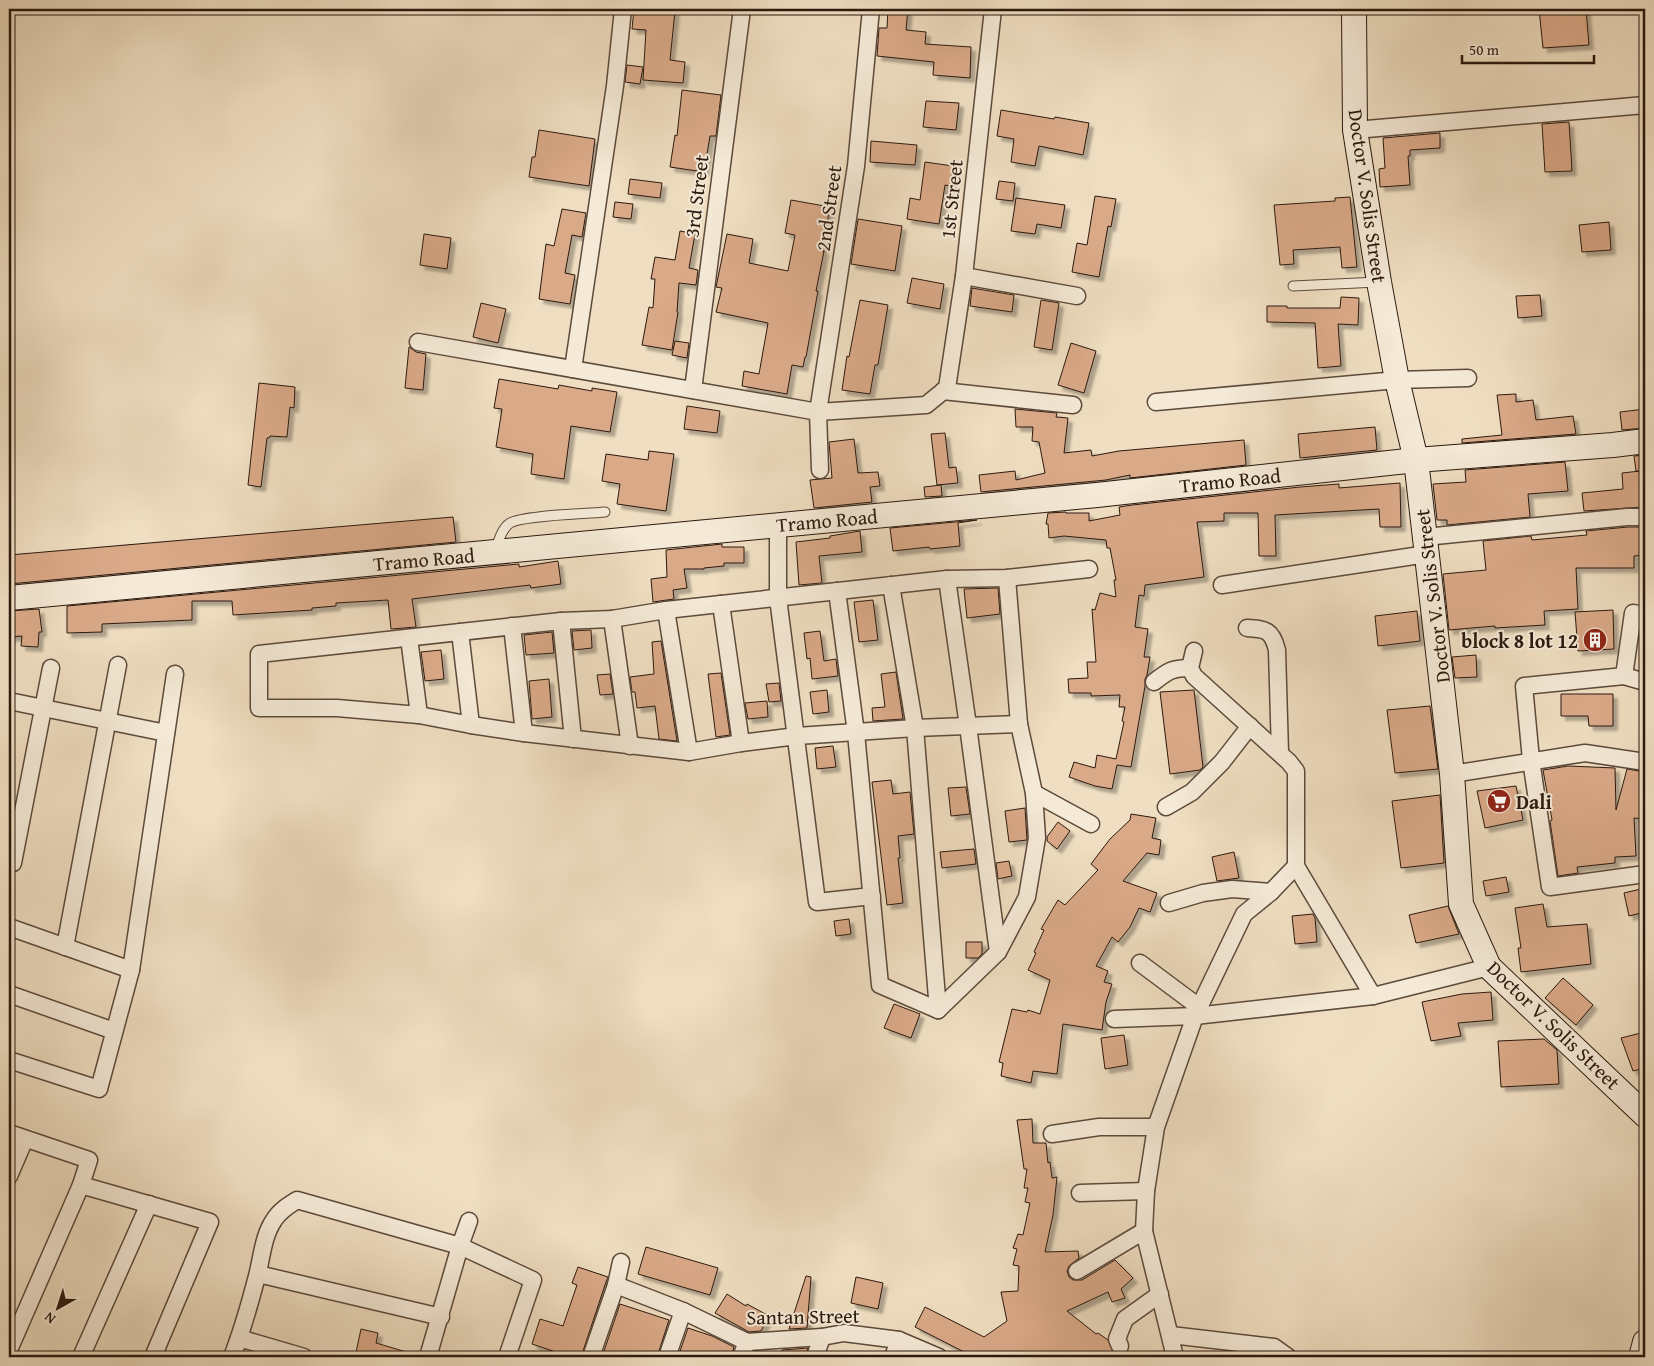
<svg xmlns="http://www.w3.org/2000/svg" width="1654" height="1366" font-family="'Gentium Book Plus',serif">
<defs>
<filter id="shadow"><feDropShadow dx="4.5" dy="4.5" stdDeviation="1" flood-color="#0004"/></filter>
</defs>
<rect width="100%" height="100%" fill="#efdec1"/>
<filter id="stains"><feTurbulence type="fractalNoise" baseFrequency=".004" numOctaves="4"/><feColorMatrix values="0 0 0 0 .2 0 0 0 0 .09 0 0 0 0 .02 0 0 0 .5 -.17"/></filter>
<radialGradient id="worn" r=".72"><stop offset=".6" stop-color="#630" stop-opacity="0"/><stop offset="1" stop-color="#630" stop-opacity=".3"/></radialGradient>
<g fill="#daa988" stroke="#2b190e" filter="url(#shadow)">
<polygon points="634,9 675,11 670,60 685,62 683,83 643,80 646,30 632,29"/>
<polygon points="888,9 908,9 906,30 926,32 925,44 971,47 970,78 933,75 934,62 877,56 879,28 887,28"/>
<polygon points="1539,9 1586,9 1589,45 1543,48"/>
<polygon points="627,65 643,67 640,84 625,82"/>
<polygon points="682,90 721,95 716,136 710,136 704,172 670,167 675,135 677,136"/>
<polygon points="926,101 959,103 956,130 923,127"/>
<polygon points="1001,110 1054,119 1055,117 1089,123 1083,155 1039,146 1035,166 1011,162 1014,139 997,136"/>
<polygon points="1569,122 1572,171 1545,172 1542,124"/>
<polygon points="539,130 595,139 589,186 529,177 532,157 535,157"/>
<polygon points="1440,133 1440,148 1410,150 1410,156 1408,156 1410,185 1380,187 1379,169 1385,168 1383,138"/>
<polygon points="871,141 917,145 915,165 870,162"/>
<polygon points="925,162 953,166 951,186 945,185 939,224 907,219 910,198 920,200"/>
<polygon points="630,179 662,183 660,198 628,194"/>
<polygon points="999,181 1015,183 1013,201 996,199"/>
<polygon points="1095,196 1116,199 1111,227 1108,226 1099,277 1072,272 1077,243 1087,245"/>
<polygon points="1350,197 1357,267 1342,268 1340,247 1293,250 1294,264 1280,265 1274,205 1335,201 1335,198"/>
<polygon points="1016,198 1065,205 1061,228 1037,224 1035,234 1011,231"/>
<polygon points="791,200 830,207 822,251 824,251 816,291 818,291 806,357 805,357 803,367 792,365 787,394 742,386 744,371 759,374 768,323 716,312 722,288 716,287 727,234 753,239 749,263 788,271 795,235 785,233"/>
<polygon points="615,202 633,204 631,219 613,217"/>
<polygon points="562,209 586,213 582,237 572,235 565,273 575,275 570,304 539,299 546,244 554,246"/>
<polygon points="858,219 902,226 895,271 851,264"/>
<polygon points="1609,222 1611,250 1582,252 1579,225"/>
<polygon points="680,231 695,234 689,268 698,270 696,285 679,283 677,312 678,312 672,350 642,345 649,307 653,308 655,279 651,279 655,257 675,260"/>
<polygon points="424,234 451,238 447,269 420,265"/>
<polygon points="912,278 944,284 940,309 907,303"/>
<polygon points="972,288 1014,295 1012,312 970,306"/>
<polygon points="1540,295 1542,316 1518,318 1516,296"/>
<polygon points="1341,297 1359,298 1358,325 1338,324 1341,366 1318,368 1315,323 1267,322 1267,306 1287,306 1287,308 1340,308"/>
<polygon points="860,300 888,305 878,365 875,365 870,394 842,390 847,356 849,357"/>
<polygon points="1041,300 1059,303 1052,350 1034,347"/>
<polygon points="481,303 506,309 498,343 473,337"/>
<polygon points="675,341 689,343 687,358 672,355"/>
<polygon points="1071,343 1096,351 1084,393 1058,385"/>
<polygon points="409,347 416,352 426,354 423,390 405,388"/>
<polygon points="499,379 558,389 559,385 592,391 592,388 617,392 610,432 571,426 564,479 531,474 533,454 496,447 502,409 494,408"/>
<polygon points="259,383 295,387 294,408 290,407 287,437 270,436 269,438 267,438 261,487 248,485"/>
<polygon points="1516,394 1516,402 1533,400 1536,420 1573,416 1576,434 1462,443 1462,439 1502,435 1497,395"/>
<polygon points="687,406 720,411 717,433 684,429"/>
<polygon points="1015,409 1057,413 1056,417 1068,418 1064,453 1091,450 1092,456 1119,451 1244,440 1246,465 1130,478 1130,475 1106,480 981,492 979,475 1015,471 1016,480 1045,473 1039,442 1032,441 1033,427 1016,427"/>
<polygon points="1645,409 1645,428 1622,430 1620,412"/>
<polygon points="1375,427 1377,450 1300,458 1298,434"/>
<polygon points="945,433 949,468 956,467 958,483 937,485 931,434"/>
<polygon points="854,439 858,473 878,472 880,486 870,487 872,502 814,508 810,480 832,478 829,442"/>
<polygon points="649,451 674,454 666,511 617,504 620,484 602,481 606,454 648,460"/>
<polygon points="1645,455 1645,485 1641,485 1643,507 1584,511 1582,493 1623,489 1622,473 1640,471 1636,471 1634,456"/>
<polygon points="1565,462 1568,491 1528,494 1530,517 1447,525 1447,520 1437,520 1433,484 1466,482 1465,470"/>
<polygon points="1400,483 1401,527 1380,527 1379,509 1275,515 1276,556 1259,556 1258,513 1224,513 1224,521 1197,522 1204,577 1145,585 1144,596 1139,595 1135,627 1148,629 1144,657 1150,657 1147,675 1145,679 1145,686 1131,767 1117,765 1112,789 1095,786 1069,777 1074,762 1095,768 1097,755 1116,759 1124,722 1122,721 1125,707 1119,707 1120,695 1091,696 1091,693 1069,693 1068,679 1088,678 1087,662 1096,662 1092,609 1095,610 1100,593 1116,597 1114,580 1116,580 1110,548 1107,548 1106,540 1064,536 1049,538 1048,524 1046,524 1048,513 1066,512 1066,513 1089,513 1089,521 1120,515 1119,507 1132,505 1300,487 1339,484 1339,488"/>
<polygon points="941,485 942,496 925,497 924,487"/>
<polygon points="453,517 456,542 9,584 9,555"/>
<polygon points="977,520 958,523 960,546 930,549 929,547 893,551 890,528"/>
<polygon points="1628,527 1645,527 1645,555 1634,556 1634,568 1576,568 1578,609 1544,611 1545,625 1495,628 1495,626 1449,630 1443,574 1486,570 1483,541 1531,536 1532,540 1587,535 1586,531"/>
<polygon points="860,531 862,552 819,556 822,583 799,585 796,542 830,538 830,536"/>
<polygon points="722,544 722,547 744,547 744,563 724,563 724,566 704,568 704,569 684,569 687,588 673,590 674,599 653,602 651,579 667,577 666,550"/>
<polygon points="558,561 561,584 531,588 530,585 412,599 416,627 391,629 388,600 336,603 336,606 312,608 312,610 233,615 232,601 192,601 192,620 102,624 102,632 67,633 67,606 519,564 519,567"/>
<polygon points="998,588 1000,614 967,618 964,589"/>
<polygon points="873,600 878,640 859,642 854,602"/>
<polygon points="39,609 42,632 39,632 38,647 21,646 22,636 9,637 9,611"/>
<polygon points="1613,610 1614,649 1578,651 1575,612"/>
<polygon points="1417,611 1420,641 1378,646 1375,616"/>
<polygon points="591,630 592,648 574,650 572,631"/>
<polygon points="820,631 824,661 836,659 838,676 812,679 810,658 807,659 804,633"/>
<polygon points="552,632 554,653 526,655 524,635"/>
<polygon points="661,641 677,741 659,739 655,706 637,708 635,692 632,692 630,677 654,674 652,642"/>
<polygon points="441,650 444,679 425,681 421,652"/>
<polygon points="1476,655 1477,677 1455,678 1452,657"/>
<polygon points="896,672 903,719 873,721 872,708 885,707 881,674"/>
<polygon points="721,673 730,735 716,737 708,674"/>
<polygon points="610,674 613,694 600,695 597,675"/>
<polygon points="549,679 552,717 532,719 529,681"/>
<polygon points="779,683 781,701 769,702 766,684"/>
<polygon points="827,690 829,712 813,714 810,692"/>
<polygon points="1194,690 1203,767 1200,770 1170,774 1160,692"/>
<polygon points="1561,694 1613,694 1613,726 1589,726 1588,716 1561,716"/>
<polygon points="767,701 768,717 748,719 745,703"/>
<polygon points="1430,706 1438,769 1395,773 1387,710"/>
<polygon points="833,746 836,767 817,769 815,748"/>
<polygon points="1568,766 1615,768 1616,810 1627,769 1645,772 1645,819 1634,818 1636,856 1615,857 1615,863 1577,867 1578,873 1558,876 1550,821 1552,820 1543,770"/>
<polygon points="891,780 893,794 910,792 914,834 898,836 900,858 898,858 903,903 887,905 872,782"/>
<polygon points="1516,786 1523,820 1485,828 1477,791"/>
<polygon points="966,787 970,814 951,816 948,788"/>
<polygon points="1440,795 1444,863 1401,868 1392,801"/>
<polygon points="1025,808 1027,840 1009,842 1005,811"/>
<polygon points="1131,814 1156,818 1152,838 1161,840 1159,855 1147,853 1123,881 1157,893 1150,912 1139,908 1130,927 1118,942 1112,937 1096,966 1108,971 1104,982 1112,984 1106,1002 1102,1030 1063,1024 1057,1074 1033,1071 1031,1083 1001,1076 1003,1063 999,1062 1012,1009 1027,1012 1028,1010 1040,1014 1050,980 1028,970 1036,953 1034,952 1044,930 1041,929 1058,900 1065,905 1098,870 1091,864 1110,839 1130,820"/>
<polygon points="1058,822 1070,831 1057,849 1047,841 1047,837"/>
<polygon points="974,849 976,864 942,868 940,852"/>
<polygon points="1234,852 1239,878 1217,881 1212,857"/>
<polygon points="1009,861 1012,876 998,879 996,863"/>
<polygon points="1506,877 1509,892 1486,896 1483,881"/>
<polygon points="1645,888 1645,912 1629,916 1624,893"/>
<polygon points="1543,904 1547,927 1587,924 1591,964 1521,972 1518,948 1521,948 1515,908"/>
<polygon points="1448,906 1459,934 1416,943 1409,915"/>
<polygon points="1313,914 1315,918 1317,942 1295,944 1292,916"/>
<polygon points="849,919 851,934 836,936 834,921"/>
<polygon points="966,942 982,942 982,954 978,958 966,958"/>
<polygon points="1563,978 1593,1005 1576,1025 1545,998"/>
<polygon points="1491,992 1493,1020 1458,1023 1461,1036 1431,1041 1422,1002 1462,994"/>
<polygon points="894,1004 920,1014 911,1038 884,1028"/>
<polygon points="1645,1032 1645,1068 1633,1071 1621,1038"/>
<polygon points="1124,1035 1128,1065 1105,1069 1101,1038"/>
<polygon points="1544,1039 1557,1050 1559,1084 1501,1087 1498,1041"/>
<polygon points="1032,1119 1033,1143 1046,1143 1048,1163 1050,1162 1052,1178 1057,1177 1053,1215 1045,1252 1078,1251 1079,1258 1069,1266 1067,1271 1069,1277 1073,1280 1082,1280 1115,1260 1133,1278 1121,1289 1125,1298 1112,1302 1108,1292 1067,1311 1096,1334 1098,1333 1108,1340 1114,1354 1118,1356 1124,1355 1127,1357 974,1357 915,1327 925,1307 984,1337 1007,1321 1001,1292 1018,1291 1019,1266 1013,1265 1017,1249 1013,1248 1018,1234 1023,1235 1030,1203 1025,1202 1028,1188 1024,1188 1027,1169 1024,1169 1017,1120"/>
<polygon points="646,1247 718,1268 710,1295 638,1274"/>
<polygon points="578,1267 608,1277 606,1282 581,1357 552,1357 553,1351 532,1344 540,1319 563,1326 577,1285 572,1283"/>
<polygon points="806,1276 811,1277 807,1328 789,1329"/>
<polygon points="856,1277 883,1283 878,1309 851,1303"/>
<polygon points="727,1294 746,1306 747,1304 769,1316 761,1331 749,1332 715,1313"/>
<polygon points="620,1304 669,1320 657,1357 602,1357"/>
<polygon points="688,1328 712,1336 734,1347 731,1357 678,1357"/>
<polygon points="361,1329 378,1333 376,1343 410,1353 410,1357 355,1357"/>
<polygon points="808,1348 805,1357 787,1357 781,1353 782,1350"/>
<polygon points="758,1351 768,1355 767,1357 752,1357 754,1352"/>
</g>
<g fill="none" stroke-linecap="round" stroke-linejoin="round">
<g stroke="#5c4a3b" stroke-width="11">
<g id="lane">
<polyline points="1293,286 1378,282"/>
<path d="M495 550C499 541 501 529 510 523 524 515 586 514 605 512"/>
</g>
</g>
<g stroke="#5c4a3b" stroke-width="19">
<g id="street">
<polyline points="1355,130 1645,105"/>
<polyline points="964,276 1077,296"/>
<polyline points="418,342 818,412 926,405 947,388 964,276 993,9"/>
<polyline points="573,369 615,86 623,9"/>
<polyline points="693,390 742,9"/>
<polyline points="943,391 1073,405"/>
<polyline points="1156,402 1397,380 1468,378"/>
<polyline points="820,470 818,412 856,166 871,9"/>
<polyline points="778,525 778,598 817,902 872,896"/>
<polyline points="1425,537 1627,517 1645,517"/>
<polyline points="947,579 968,726 998,952"/>
<polyline points="891,585 915,728 938,1010"/>
<polyline points="1222,585 1427,554"/>
<polyline points="837,591 856,733 880,985 938,1010 998,952 1027,897 1037,838 1034,793 1019,724 1007,578"/>
<polyline points="721,604 741,743"/>
<polyline points="666,610 689,752"/>
<polyline points="612,619 630,746"/>
<polyline points="561,621 573,739"/>
<polyline points="512,626 524,733"/>
<path d="M1247 628C1266 629 1272 630 1277 650L1280 753"/>
<polyline points="460,632 471,725"/>
<polyline points="409,638 419,715"/>
<polyline points="1194,651 1190,668 1194,676 1289,762 1296,771 1296,866 1373,996"/>
<polyline points="1624,676 1633,613 1645,615"/>
<path d="M1154 682C1168 671 1172 668 1190 668"/>
<polyline points="1645,682 1624,676 1524,686 1531,760 1550,887 1645,874"/>
<polyline points="9,701 166,733"/>
<polyline points="1019,724 915,728 797,736 741,743 689,752 524,733 471,725 419,715 337,708 259,708 259,654 561,621 612,619 666,610 947,579 1007,578 1089,569"/>
<polyline points="1452,774 1585,753 1645,762"/>
<polyline points="1034,793 1091,824"/>
<polyline points="1166,807 1192,792 1222,762 1250,726"/>
<polyline points="9,862 13,863 51,668"/>
<polyline points="1169,903 1203,893 1232,889 1271,892"/>
<polyline points="9,927 131,970"/>
<polyline points="65,947 118,665"/>
<polyline points="1140,963 1199,1007"/>
<polyline points="9,994 114,1031"/>
<polyline points="1114,1019 1195,1016 1373,996 1489,967"/>
<polyline points="9,1060 99,1089 131,970 175,674"/>
<polyline points="9,1133 89,1160 81,1185 210,1222 153,1357"/>
<polyline points="1052,1134 1099,1127 1156,1127"/>
<polyline points="9,1176 25,1139"/>
<polyline points="1080,1193 1146,1191"/>
<polyline points="1077,1271 1144,1231"/>
<polyline points="258,1274 441,1317"/>
<polyline points="616,1285 683,1311 747,1342 822,1337 844,1333 899,1340 939,1357"/>
<polyline points="1171,1335 1274,1347 1288,1357"/>
<polyline points="239,1338 304,1357"/>
<polyline points="1120,1346 1117,1339 1125,1319 1160,1294"/>
<polyline points="9,1350 81,1185"/>
<polyline points="81,1357 149,1204"/>
<path d="M232 1357C242 1331 250 1303 257 1276 262 1257 263 1236 274 1220 279 1211 289 1205 297 1200L460 1246 533 1280 507 1357"/>
<polyline points="428,1357 460,1246 469,1221"/>
<polyline points="591,1357 616,1285 621,1262"/>
<polyline points="667,1357 683,1311"/>
<polyline points="741,1357 747,1342"/>
<polyline points="815,1357 822,1337"/>
<polyline points="893,1357 899,1340"/>
<polyline points="1175,1357 1144,1231 1146,1191 1156,1127 1195,1016 1244,914 1271,892 1296,866"/>
</g>
</g>
<g stroke="#2b190e" stroke-width="26">
<g id="secondary">
<polyline points="1354,9 1355,130 1379,282 1397,380 1416,460 1452,774 1461,904 1489,967 1645,1115"/>
<polyline points="9,598 1097,495 1416,460 1613,445 1645,441"/>
<polyline points="1641,1357 1645,1342"/>
</g>
</g>
<use href="#lane" stroke="#f5ead7" stroke-width="9"/>
<use href="#street" stroke="#f5ead7" stroke-width="16"/>
<use href="#secondary" stroke="#f5ead7" stroke-width="24"/>
</g>
<defs>
<g id="building-disc" transform="scale(1.25)"><circle r="9.5" fill="#8f2418" stroke="#f5ead7"/><path d="M-4-6H4V6H1V3H-1V6H-4ZM-2.5-4.3h1.7v1.8h-1.7ZM.8-4.3h1.7v1.8H.8ZM-2.5-1h1.7V.8h-1.7ZM.8-1h1.7V.8H.8Z" fill="#fff"/></g>
<g id="supermarket-disc" transform="scale(1.25)"><circle r="9.5" fill="#8f2418" stroke="#f5ead7"/><path d="M-6-5.5h2.5l.6 2H6L4.5 2H-2.5L-4.4-4H-6ZM-1.5 3.2a1.3 1.3 0 1 0 .1 0ZM3 3.2a1.3 1.3 0 1 0 .1 0Z" fill="#fff"/></g>
</defs>
<g fill-rule="evenodd">
<use href="#building-disc" x="1595" y="640"/>
<use href="#supermarket-disc" x="1499" y="801"/>
</g>
<g text-anchor="middle" dominant-baseline="central" stroke-width="4" stroke-linejoin="round" paint-order="stroke">
<g font-size="20" fill="#2b190e" stroke="#f5ead7">
<text transform="translate(696 196) rotate(-83)">3rd Street</text>
<text transform="translate(1368 196) rotate(82)">Doctor V. Solis Street</text>
<text transform="translate(951 199) rotate(-84)">1st Street</text>
<text transform="translate(828 208) rotate(-82)">2nd Street</text>
<text transform="translate(1230 480) rotate(-6)">Tramo Road</text>
<text transform="translate(827 520) rotate(-5)">Tramo Road</text>
<text transform="translate(424 559) rotate(-5)">Tramo Road</text>
<text transform="translate(1432 596) rotate(-97)">Doctor V. Solis Street</text>
<text transform="translate(1554 1025) rotate(44)">Doctor V. Solis Street</text>
<text transform="translate(803 1316) rotate(-1)">Santan Street</text>
</g>
<g font-size="20" font-weight="bold" fill="#2b190e" stroke="#f5ead7" text-anchor="end">
<text x="1578" y="640">block 8 lot 12</text>
<text x="1516" y="801" text-anchor="start">Dali</text>
</g>
</g>
<rect width="1654" height="1366" fill="none" stroke="#efdec1" stroke-width="30"/>
<rect x="10" y="10" width="1634" height="1346" fill="none" stroke="#2b190e" stroke-width="2.5"/>
<rect x="15" y="15" width="1624" height="1336" fill="none" stroke="#2b190e"/>
<g transform="translate(58 1308) rotate(219)" stroke="#f5ead7" stroke-width="4" paint-order="stroke">
<path d="M0-4L9 19L0 12L-9 19Z" fill="#2b190e"/>
<text y="-8" font-size="14" font-weight="bold" text-anchor="middle" fill="#2b190e">N</text>
</g>
<path d="M1462 55v8h132v-8" fill="none" stroke="#2b190e" stroke-width="2.5"/>
<text x="1469" y="55" font-size="15" fill="#2b190e" stroke="#f5ead7" stroke-width="4" paint-order="stroke">50 m</text>
<rect width="100%" height="100%" filter="url(#stains)"/>
<rect width="100%" height="100%" fill="url(#worn)"/>
</svg>
